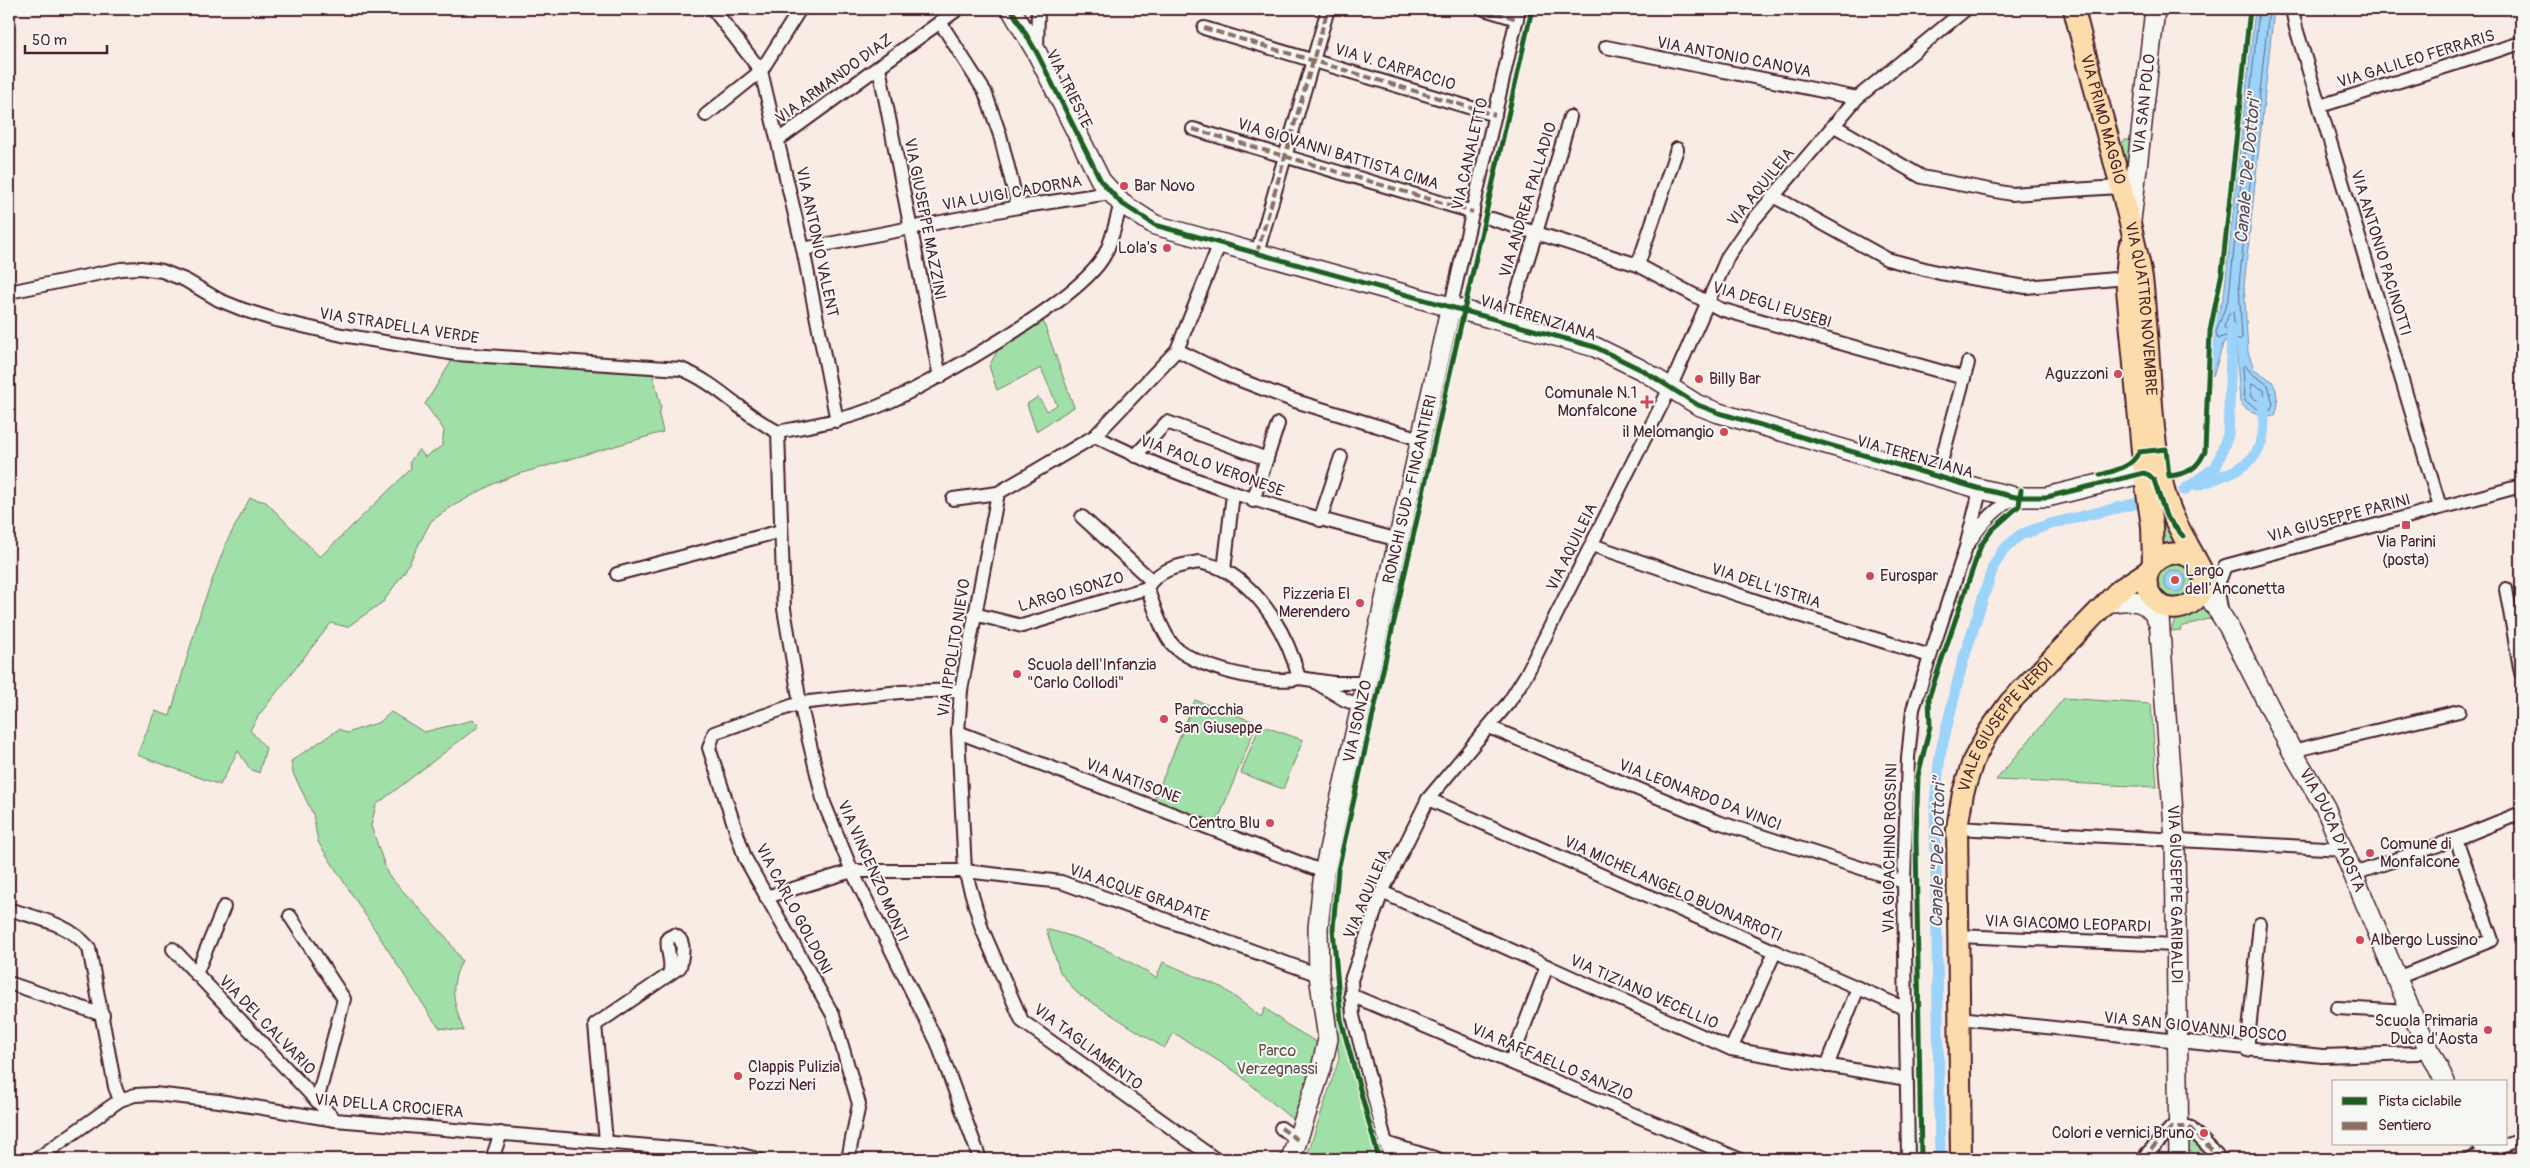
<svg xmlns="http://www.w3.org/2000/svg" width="2530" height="1168" font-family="Pangolin,sans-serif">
<rect width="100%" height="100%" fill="#f8ece5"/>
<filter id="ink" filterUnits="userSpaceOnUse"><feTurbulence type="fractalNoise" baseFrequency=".02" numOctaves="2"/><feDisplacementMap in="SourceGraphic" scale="10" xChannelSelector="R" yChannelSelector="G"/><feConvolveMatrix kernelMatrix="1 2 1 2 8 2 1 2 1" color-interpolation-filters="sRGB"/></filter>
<g filter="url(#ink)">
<g fill="#a0dfa7" stroke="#757f69">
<polygon points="2125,140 2132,140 2130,163 2127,165 2123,164 2117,148"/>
<polygon points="1042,318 1074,407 1036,431 1027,404 1038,397 1047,411 1057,405 1041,368 997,390 989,366 999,348"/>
<polygon points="456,354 651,367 661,407 659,415 663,432 519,474 495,483 453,506 431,521 405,571 383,602 347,627 331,623 259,715 250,730 266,748 259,773 250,769 238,751 220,785 137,755 155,711 170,716 201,610 227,541 250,498 266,502 320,557 411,469 410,462 419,449 425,457 442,446 444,430 425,404"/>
<polygon points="2157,507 2160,508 2176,543 2162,543"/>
<circle cx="2175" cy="580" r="17"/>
<polygon points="2204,605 2216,619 2213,622 2211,618 2181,627 2181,630 2171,631 2175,619"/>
<polygon points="2064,698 2151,704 2157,787 1996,780"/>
<polygon points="1195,700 1257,723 1214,830 1152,805"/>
<path d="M391 712 424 732 473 720 479 726 376 805 371 826 388 875 446 937 462 961C448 987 454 1005 464 1031L440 1028 434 1021 318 842 313 814 293 773 291 761 339 729 347 733 380 722Z"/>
<polygon points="1260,725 1303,740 1283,789 1241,773"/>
<path d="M1046 929C1091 941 1117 953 1156 978L1163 962 1223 988 1261 1017 1265 1008 1286 1024 1318 1043 1313 1067 1293 1120 1236 1072 1174 1033 1164 1048 1077 993 1060 972Z"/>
<polygon points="1332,986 1343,986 1347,1035 1382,1159 1306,1159 1339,1059"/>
<polygon points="2188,1132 2214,1156 2197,1157 2188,1149"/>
</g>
<g fill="#9bd3fa" stroke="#7b8ba7">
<path d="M2255 9H2274L2244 285 2248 352 2254 369 2272 381 2276 390 2278 405 2275 416C2262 415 2247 413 2240 402L2236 344 2224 341 2213 376 2211 332 2224 296Z"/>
<circle cx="2175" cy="581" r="11"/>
</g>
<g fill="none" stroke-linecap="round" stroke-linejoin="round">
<g stroke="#6a677e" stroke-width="1">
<polyline points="2259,9 2229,297 2216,332 2218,339 2225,336 2239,340 2242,338 2239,284 2269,9"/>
<polygon points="2233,312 2235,330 2226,330 2224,327 2229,314"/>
<polygon points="2245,365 2251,373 2268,385 2273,404 2271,410 2260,410 2245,401 2243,367"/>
<polygon points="2252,384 2264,390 2265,404 2251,397"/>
</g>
<g stroke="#9bd3fa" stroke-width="11">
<path d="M2198 485C2249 467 2269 460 2263 401"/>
<polyline points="2184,490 2216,467 2228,435 2232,329"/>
<polyline points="1940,1159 1935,803 1940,755 1962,664 1993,567 2003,550 2020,535 2050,524 2138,503"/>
</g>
<g stroke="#4a1f2b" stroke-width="16">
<g id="street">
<polyline points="713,9 761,71 803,249 837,421"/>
<polyline points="1484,9 1517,19"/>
<polyline points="2292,9 2296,28 2440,507"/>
<polyline points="940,22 985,92 1000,135 1018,207"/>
<polyline points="1204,28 1495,115"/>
<polyline points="1606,47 1857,98"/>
<polyline points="1037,51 1038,9"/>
<polyline points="879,67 940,377"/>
<polyline points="2320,106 2521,43"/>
<polyline points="706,115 761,71 800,9"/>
<polyline points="1833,125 1922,177 2011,194 2119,187"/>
<polyline points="1193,129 1473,212"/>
<polyline points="778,140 958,9"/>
<polyline points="1773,196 1887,259 1940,273 2026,287 2126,278"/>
<polyline points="1492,219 1638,265 1720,309 1964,378"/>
<polyline points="803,249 1018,207 1110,193"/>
<polyline points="1257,253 1328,9"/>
<polyline points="1638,265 1677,149"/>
<path d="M9 292 121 269 141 268 162 271 185 280 219 300 244 310 276 320 342 335 456 354 681 369C718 383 743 415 778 432"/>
<polyline points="1451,305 1519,9"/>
<polyline points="1508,321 1536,233 1570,117"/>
<polyline points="1177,350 1232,377 1292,400 1420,439"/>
<polyline points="778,432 784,609 800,703 824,803 852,871 937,1042 980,1159"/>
<path d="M778 432C814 425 850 419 884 404 932 383 1084 298 1105 254 1113 239 1116 220 1121 203"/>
<path d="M1095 436C1191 485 1295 513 1399 540"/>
<polyline points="1135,456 1167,422 1267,459"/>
<polyline points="1937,477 1968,363"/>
<polyline points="998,493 961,690 958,732 965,871 982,929 1022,1021 1215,1159"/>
<polyline points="953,499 998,493 1095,436 1177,350 1220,243"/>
<polyline points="1253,501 1278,424"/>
<polyline points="1082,517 1151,580"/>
<polyline points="1320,520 1341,457"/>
<path d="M1969 543C1981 523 1996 509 2015 497"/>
<polyline points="1592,545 1786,611 1930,656"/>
<path d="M1199 562C1207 564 1217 566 1224 570 1263 592 1288 636 1299 678 1271 686 1191 667 1172 644 1160 629 1154 605 1147 588 1156 570 1180 565 1199 562Z"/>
<polyline points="1224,570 1233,494"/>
<polyline points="617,574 781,531"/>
<polyline points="2506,589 2521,673"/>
<polyline points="2221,608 2217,587 2225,566 2521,486"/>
<polyline points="974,614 1022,626 1147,588"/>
<polyline points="1299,678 1333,683 1368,683"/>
<polyline points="1317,683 1345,700 1362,706"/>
<polyline points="1489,727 1715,821 1904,882"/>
<polyline points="958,732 1324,872"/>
<polyline points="2292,751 2459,711"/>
<polyline points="1428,799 1906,1009"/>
<polyline points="1957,828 2343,849"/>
<polyline points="2354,874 2456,839 2521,813"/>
<polyline points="1382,892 1731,1049 1907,1079"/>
<polyline points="766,897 852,871 965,871 1061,882 1319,975"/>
<path d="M9 909C38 919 69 923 89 948L115 1087 120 1100"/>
<polyline points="290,916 344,999 317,1101"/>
<polyline points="1958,936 2176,945"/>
<polyline points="173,949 335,1120"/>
<polyline points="196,974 224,907"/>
<polyline points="2397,978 2492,940 2456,839"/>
<polyline points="9,983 103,1015"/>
<polyline points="1351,995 1739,1159"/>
<polyline points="2337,1008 2411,1012"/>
<polyline points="1959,1018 2322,1056 2417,1053 2428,1049"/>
<polyline points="1731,1049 1775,952"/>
<polyline points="2247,1050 2260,924"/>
<polyline points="1511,1061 1547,966"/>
<polyline points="1827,1066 1858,988"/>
<polyline points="1281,1128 1298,1140"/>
<path d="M606 1141 595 1025 680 967C682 955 687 940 674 935L668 938C665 951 674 961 669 974"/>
<polyline points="1385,1143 1438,1159"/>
<polyline points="37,1159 120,1100 135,1095 154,1094 219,1101 335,1120 734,1153 757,1159"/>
<polyline points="492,1159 501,1133"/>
<polyline points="848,1159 859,1104 833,1015 745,858 709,748 714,733 800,703 900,692 961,690"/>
<polyline points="1390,1159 1353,1016 1351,980 1382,892 1428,799 1509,702 1526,675 1670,388 1728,256 1750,224 1857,98 1966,9"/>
<polyline points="1908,1159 1904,882 1908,758 1913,709 1966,547 1978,499 1977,488"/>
<polyline points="2145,1159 2145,1156 2172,1127 2189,1127 2217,1155 2217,1159"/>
<polyline points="2470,1159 2521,1140"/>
</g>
</g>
<g stroke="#4a1f2b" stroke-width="22">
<g id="secondary">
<polyline points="1011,9 1037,53 1101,181 1121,203 1155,225 1595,347 1642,370 1698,405 1719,413 1977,488 2015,497 2047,497 2144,473 2149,475 2154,482"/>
<path id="s1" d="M2131 221 2155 9"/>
<path id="s2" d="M2203 587 2228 626 2292 751 2325 807 2411 1012 2445 1082"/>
<path d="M2114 602C2137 598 2150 602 2159 624"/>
<path id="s3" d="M2158 603 2175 841 2179 1159"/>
<polyline points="2482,1144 2491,1159"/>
<path id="s4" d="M1291 1159 1321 1069 1328 1039 1319 975 1318 928 1324 872 1451 305"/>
</g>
</g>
<g stroke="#4a1f2b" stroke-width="24">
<g id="primary">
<path id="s5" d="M2074 9C2095 96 2123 184 2141 272 2144 288 2144 305 2146 321 2151 377 2151 435 2164 490 2171 519 2188 543 2201 569 2215 598 2173 624 2153 598 2130 569 2174 536 2198 564"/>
<polyline points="2129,247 2126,278 2144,473 2152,526 2153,564"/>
<path id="s6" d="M1961 1159 1957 828 1963 793 1973 761 1988 733 2010 702 2119 590 2148 571"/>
</g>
</g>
<use href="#street" stroke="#f6f6f2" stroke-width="12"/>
<use href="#secondary" stroke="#f6f6f2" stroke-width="19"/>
<use href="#primary" stroke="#fddcac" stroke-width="20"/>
<g stroke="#8d6e63" stroke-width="4" stroke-dasharray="8 4" stroke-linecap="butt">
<polyline points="1484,9 1517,19"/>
<polyline points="1204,28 1495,115"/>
<polyline points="1193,129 1473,212"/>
<polyline points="1257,253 1328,9"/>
<polyline points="1281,1128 1298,1140"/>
<polyline points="2145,1159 2145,1156 2172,1127 2189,1127 2217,1155 2217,1159"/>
</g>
<g stroke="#f6f6f2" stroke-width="8">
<g id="cycleway">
<polyline points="1011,9 1037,53 1101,181 1121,203 1155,225 1595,347 1642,370 1698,405 1719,413 1977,488 2015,497 2047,497 2144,473 2149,475 2154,480 2166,516 2183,536"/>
<path d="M2100 475C2116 470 2131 468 2139 452L2166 449 2169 476C2188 474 2198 468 2205 451L2210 331 2222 272 2250 9"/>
<polyline points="1379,1159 1341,1020 1333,929 1338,870 1532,9"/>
<polyline points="1921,1159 1916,837 1918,776 1930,726 1929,697 1981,545 1992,530 2019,506 2021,490"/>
</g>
</g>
<use href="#cycleway" stroke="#1b5e20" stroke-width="5"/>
</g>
</g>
<g fill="#d1495b" stroke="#f6f6f2" stroke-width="2">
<circle cx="1124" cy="186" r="5"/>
<circle cx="1167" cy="248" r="5"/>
<circle cx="2118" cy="374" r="5"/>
<circle cx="1699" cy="379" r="5"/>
<path d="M1644.5 394.5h5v5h5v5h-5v5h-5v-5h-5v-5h5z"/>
<circle cx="1724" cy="432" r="5"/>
<rect x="2401" y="520" width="10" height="10" rx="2.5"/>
<circle cx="1870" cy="576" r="5"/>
<circle cx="2175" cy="580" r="5"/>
<circle cx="1360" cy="603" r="5"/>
<circle cx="1017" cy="674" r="5"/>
<circle cx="1164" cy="719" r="5"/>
<circle cx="1270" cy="823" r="5"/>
<circle cx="2370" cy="853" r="5"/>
<circle cx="2360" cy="940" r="5"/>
<circle cx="2488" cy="1030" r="5"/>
<circle cx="738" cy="1076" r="5"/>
<circle cx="2204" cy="1133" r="5"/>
</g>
<g text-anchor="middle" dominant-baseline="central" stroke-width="4" stroke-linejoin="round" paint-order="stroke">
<g font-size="16" fill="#4a1f2b" stroke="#f6f6f2">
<text transform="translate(1734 57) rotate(11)">VIA ANTONIO CANOVA</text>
<text transform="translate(2416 59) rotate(-17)">VIA GALILEO FERRARIS</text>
<text transform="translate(1395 67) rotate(17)">VIA V. CARPACCIO</text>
<text transform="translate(834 79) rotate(-36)">VIA ARMANDO DIAZ</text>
<text transform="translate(1069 89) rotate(64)">VIA TRIESTE</text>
<text stroke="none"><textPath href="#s1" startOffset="118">VIA SAN POLO</textPath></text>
<text stroke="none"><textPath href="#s5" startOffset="114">VIA PRIMO MAGGIO</textPath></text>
<text transform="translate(1338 154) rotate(17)">VIA GIOVANNI BATTISTA CIMA</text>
<text transform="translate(1470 154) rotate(-77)">VIA CANALETTO</text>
<text transform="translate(1761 187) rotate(-51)">VIA AQUILEIA</text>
<text transform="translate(1012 193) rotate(-10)">VIA LUIGI CADORNA</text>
<text transform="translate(1528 200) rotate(-73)">VIA ANDREA PALLADIO</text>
<text transform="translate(925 219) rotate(79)">VIA GIUSEPPE MAZZINI</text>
<text transform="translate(817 242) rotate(78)">VIA ANTONIO VALENT</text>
<text transform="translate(2381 253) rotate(73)">VIA ANTONIO PACINOTTI</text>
<text transform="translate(1772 305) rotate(17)">VIA DEGLI EUSEBI</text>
<text transform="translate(1538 318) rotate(17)">VIA TERENZIANA</text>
<text stroke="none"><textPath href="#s5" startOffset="308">VIA QUATTRO NOVEMBRE</textPath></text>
<text transform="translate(399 326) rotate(9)">VIA STRADELLA VERDE</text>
<text transform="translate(1915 457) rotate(16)">VIA TERENZIANA</text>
<text transform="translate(1212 466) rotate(20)">VIA PAOLO VERONESE</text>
<text transform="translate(1410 489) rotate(-77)">RONCHI SUD - FINCANTIERI</text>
<text transform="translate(2339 518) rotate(-15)">VIA GIUSEPPE PARINI</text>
<text transform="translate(1572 547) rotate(-64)">VIA AQUILEIA</text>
<text transform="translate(1766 586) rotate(18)">VIA DELL'ISTRIA</text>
<text transform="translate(1071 592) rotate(-16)">LARGO ISONZO</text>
<text transform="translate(954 648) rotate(-81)">VIA IPPOLITO NIEVO</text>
<text stroke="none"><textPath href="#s4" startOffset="448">VIA ISONZO</textPath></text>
<text stroke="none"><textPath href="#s6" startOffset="448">VIALE GIUSEPPE VERDI</textPath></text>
<text transform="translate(1133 781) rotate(21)">VIA NATISONE</text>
<text transform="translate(1700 795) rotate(21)">VIA LEONARDO DA VINCI</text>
<text stroke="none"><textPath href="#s2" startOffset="276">VIA DUCA D'AOSTA</textPath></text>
<text transform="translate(1890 848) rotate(-89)">VIA GIOACHINO ROSSINI</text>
<text transform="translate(873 871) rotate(66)">VIA VINCENZO MONTI</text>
<text transform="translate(1673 889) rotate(24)">VIA MICHELANGELO BUONARROTI</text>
<text transform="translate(1139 893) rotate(19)">VIA ACQUE GRADATE</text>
<text transform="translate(1367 894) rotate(-67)">VIA AQUILEIA</text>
<text stroke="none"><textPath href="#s3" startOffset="292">VIA GIUSEPPE GARIBALDI</textPath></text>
<text transform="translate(794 909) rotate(62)">VIA CARLO GOLDONI</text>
<text transform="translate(2068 924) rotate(2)">VIA GIACOMO LEOPARDI</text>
<text transform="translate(1644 992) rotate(24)">VIA TIZIANO VECELLIO</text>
<text transform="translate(267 1025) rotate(46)">VIA DEL CALVARIO</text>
<text transform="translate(2195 1027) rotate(6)">VIA SAN GIOVANNI BOSCO</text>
<text transform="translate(1088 1047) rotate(37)">VIA TAGLIAMENTO</text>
<text transform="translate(1552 1062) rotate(23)">VIA RAFFAELLO SANZIO</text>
<text transform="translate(389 1106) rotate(5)">VIA DELLA CROCIERA</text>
</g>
<g font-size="16" fill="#4a1f2b" stroke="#f6f6f2" text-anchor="start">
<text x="1134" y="186">Bar Novo</text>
<text x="1157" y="248" text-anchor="end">Lola's</text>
<text x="2108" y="374" text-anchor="end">Aguzzoni</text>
<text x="1709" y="379">Billy Bar</text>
<text x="1637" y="393" text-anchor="end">Comunale N.1<tspan x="1637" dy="18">Monfalcone</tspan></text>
<text x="1714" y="432" text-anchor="end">il Melomangio</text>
<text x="2406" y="542" text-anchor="middle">Via Parini<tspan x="2406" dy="18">(posta)</tspan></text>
<text x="2185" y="571">Largo<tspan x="2185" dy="18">dell'Anconetta</tspan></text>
<text x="1880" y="576">Eurospar</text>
<text x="1350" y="594" text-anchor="end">Pizzeria El<tspan x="1350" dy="18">Merendero</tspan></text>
<text x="1027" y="665">Scuola dell'Infanzia<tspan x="1027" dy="18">"Carlo Collodi"</tspan></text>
<text x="1174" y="710">Parrocchia<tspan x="1174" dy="18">San Giuseppe</tspan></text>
<text x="1260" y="823" text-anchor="end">Centro Blu</text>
<text x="2380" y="844">Comune di<tspan x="2380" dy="18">Monfalcone</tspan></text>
<text x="2370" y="940">Albergo Lussino</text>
<text x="2478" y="1021" text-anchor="end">Scuola Primaria<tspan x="2478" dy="18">Duca d'Aosta</tspan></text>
<text x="748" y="1067">Clappis Pulizia<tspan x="748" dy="18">Pozzi Neri</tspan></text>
<text x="2194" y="1133" text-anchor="end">Colori e vernici Bruno</text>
</g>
<g font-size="16" fill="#604f4a" stroke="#f6f6f2">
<text x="1277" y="1051">Parco<tspan x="1277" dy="18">Verzegnassi</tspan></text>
</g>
<g font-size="18" font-style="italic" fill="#5e4c5f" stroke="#f6f6f2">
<text transform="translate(2248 168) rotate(-85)">Canale "De' Dottori"</text>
<text transform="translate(1938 852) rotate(-89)">Canale "De' Dottori"</text>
</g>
</g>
<rect width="2530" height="1168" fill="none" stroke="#f6f6f2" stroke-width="30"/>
<rect x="15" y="15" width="2500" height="1138" fill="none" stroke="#4a1f2b" stroke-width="2" filter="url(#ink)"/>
<rect x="2332" y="1080" width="175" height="65" fill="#f6f6f2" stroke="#b1a0a2"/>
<rect x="2342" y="1097" width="25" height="8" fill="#1b5e20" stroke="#b1a0a2"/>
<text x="2378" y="1106" font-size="15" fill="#4a1f2b">Pista ciclabile</text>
<rect x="2342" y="1122" width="25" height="8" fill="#8d6e63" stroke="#b1a0a2"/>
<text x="2378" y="1130" font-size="15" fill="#4a1f2b">Sentiero</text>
<path d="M25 45v8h82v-8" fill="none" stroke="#4a1f2b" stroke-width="2.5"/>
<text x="32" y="45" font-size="15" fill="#4a1f2b" stroke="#f6f6f2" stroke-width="4" paint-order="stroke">50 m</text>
</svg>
